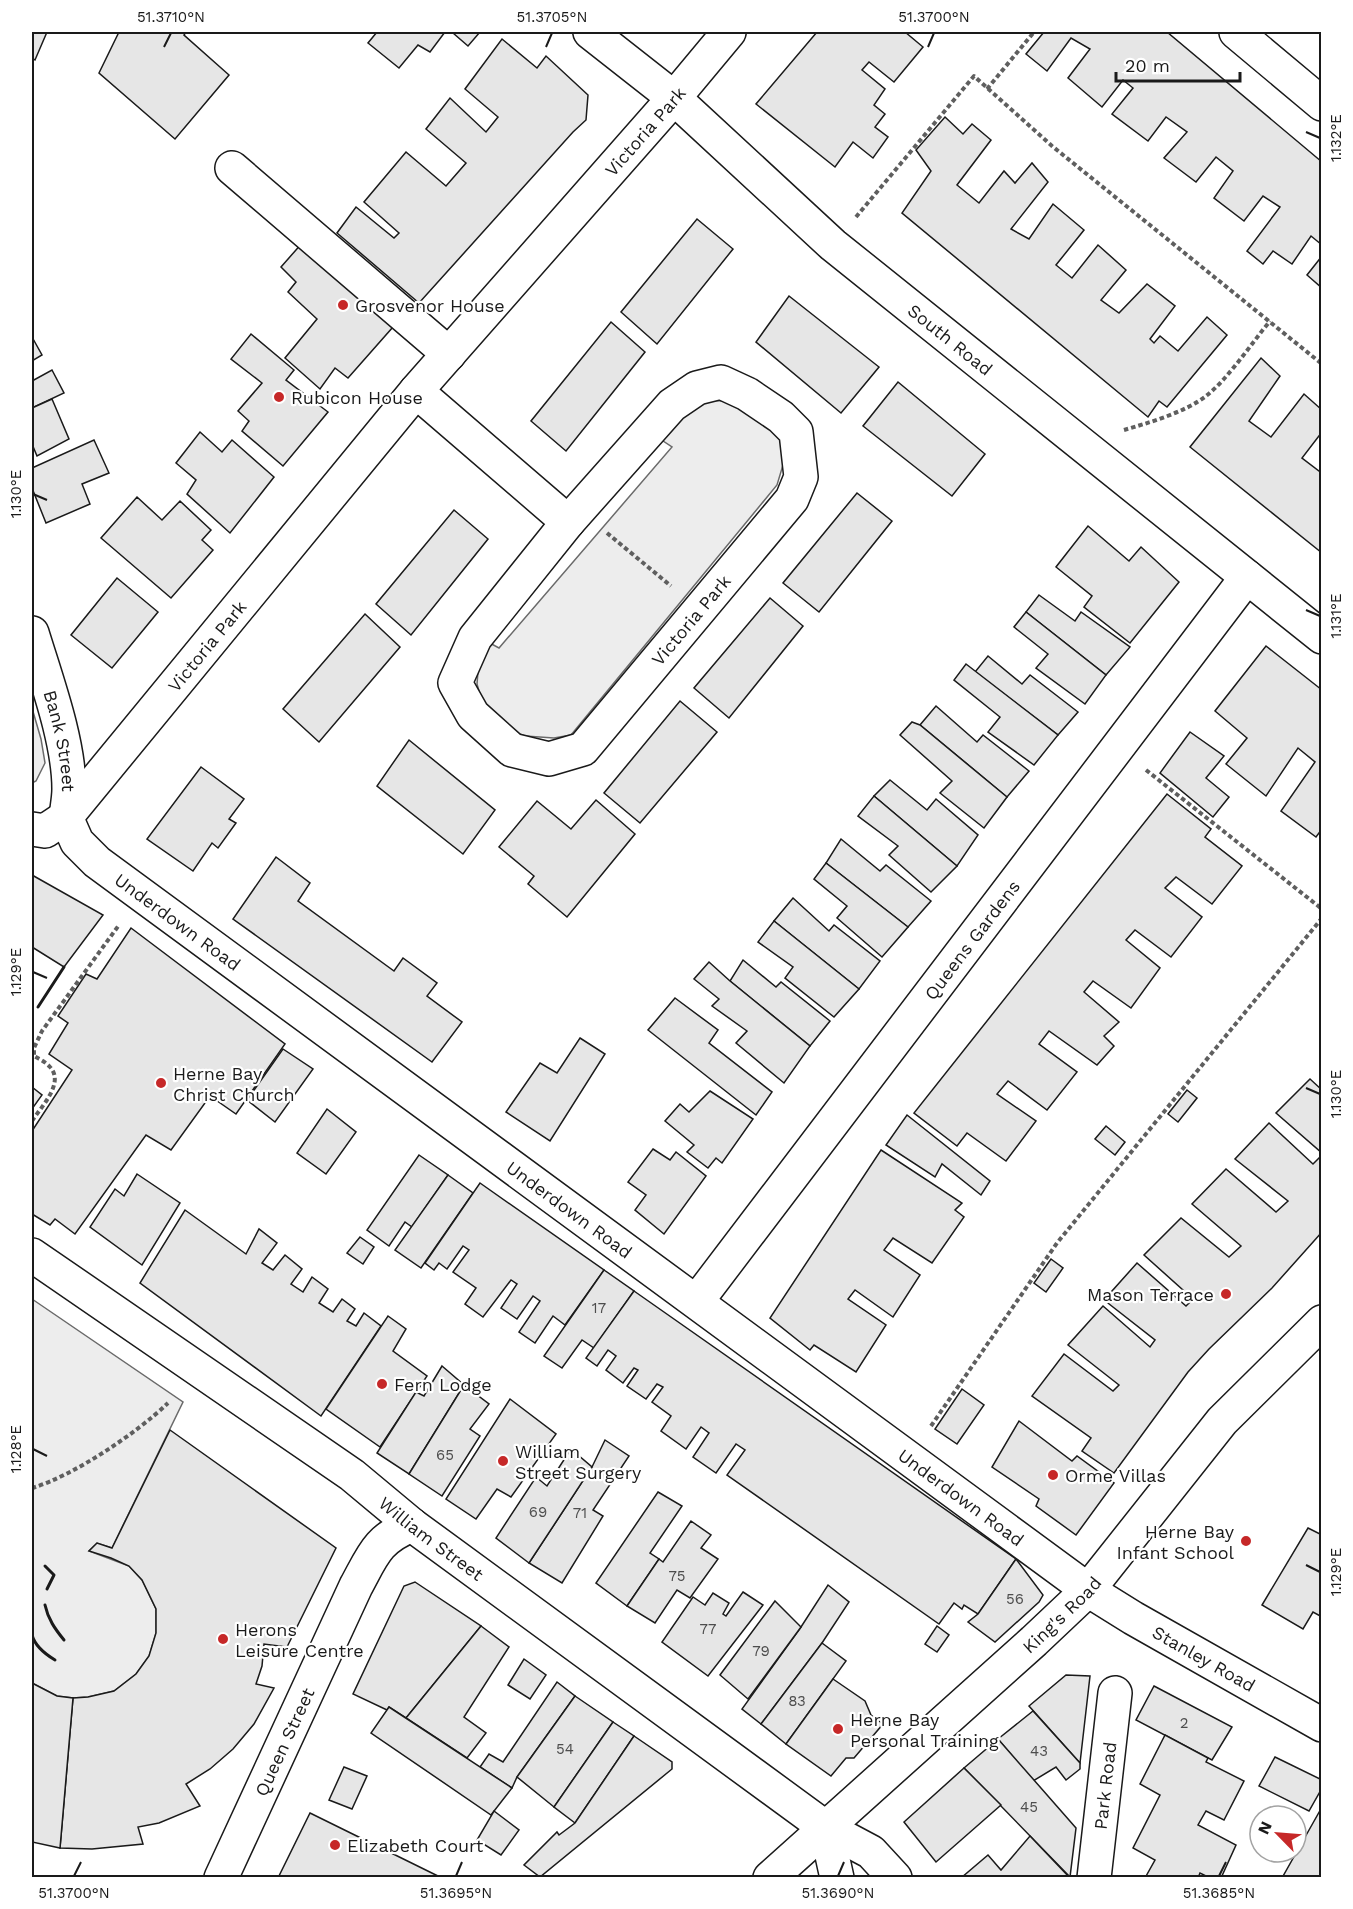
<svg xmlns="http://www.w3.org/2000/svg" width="1353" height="1909" font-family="'Work Sans',sans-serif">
<rect width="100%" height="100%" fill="#fff"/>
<g fill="#ededed" stroke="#6a6a6a" stroke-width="1.5">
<polygon points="708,400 724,401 747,407 782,440 783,465 777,485 571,735 554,738 525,736 504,728 483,705 477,684 479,659 488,642 499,648 672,447 657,437 687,408"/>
<polygon points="32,708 41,739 45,763 36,781 32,783"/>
<polygon points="32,1299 183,1402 112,1548 97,1543 89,1551 129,1566 142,1580 156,1609 156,1633 149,1656 136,1674 114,1691 88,1697 73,1698 57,1696 32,1683"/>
</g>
<g fill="#e6e6e6" stroke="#1a1a1a" stroke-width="1.5">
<polygon points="32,32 47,32 35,60 32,58"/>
<polygon points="119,32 186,32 184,35 229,75 175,139 99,73"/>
<polygon points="377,32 445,32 430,52 418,45 399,68 368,43"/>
<polygon points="454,32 480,32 468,46 453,33"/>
<polygon points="817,32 905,32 923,47 894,82 869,62 862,70 885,89 874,105 885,114 875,127 888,137 873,158 853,142 835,167 756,104"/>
<polygon points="1044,32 1167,32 1322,162 1322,245 1311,236 1292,264 1273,251 1263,264 1247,251 1280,207 1263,196 1244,221 1214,198 1233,171 1216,157 1196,182 1164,158 1187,132 1166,117 1148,141 1112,114 1133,88 1123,80 1102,107 1068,78 1090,49 1071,38 1047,71 1026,54"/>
<polygon points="502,39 537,68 546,56 588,95 586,120 573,132 419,303 337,233 356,207 394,238 399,233 364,202 406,152 446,186 466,163 426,129 450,98 486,132 498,117 465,89"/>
<polygon points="945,117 963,134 972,124 991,140 957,185 979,203 1004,171 1015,183 1032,163 1048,182 1011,229 1029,239 1053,204 1084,230 1056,265 1072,278 1098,245 1126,270 1101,300 1119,313 1147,284 1175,306 1150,339 1154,343 1160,336 1178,351 1207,317 1227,335 1167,407 1159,401 1148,417 902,213 931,171 916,150"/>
<polygon points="697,219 733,249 657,344 621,312"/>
<polygon points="303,242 400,319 348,378 335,368 320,389 285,358 317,319 288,292 296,282 281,267"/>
<polygon points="1322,256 1322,288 1307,275"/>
<polygon points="789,296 879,367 841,413 756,342"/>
<polygon points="611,322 645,352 566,451 531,421"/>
<polygon points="251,334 294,370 286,380 328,412 283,466 242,431 249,421 238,411 262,383 231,359"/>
<polygon points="32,337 42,355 32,361"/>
<polygon points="1261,358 1280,376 1249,421 1271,437 1304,394 1322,410 1322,432 1302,458 1319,471 1322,468 1322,553 1190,447"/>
<polygon points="52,370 64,393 32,408 32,381"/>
<polygon points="898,382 985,454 952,496 863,426"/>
<polygon points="52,399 69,439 37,456 32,444 32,408"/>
<polygon points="200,432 222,452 232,440 274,477 230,533 187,494 196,480 176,463"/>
<polygon points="94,440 109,473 82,484 90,504 46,523 32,488 32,468"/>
<polygon points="857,493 892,521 819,612 783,583"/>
<polygon points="137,497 162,520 180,501 211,530 202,540 213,550 171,598 101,538"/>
<polygon points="454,510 488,539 411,635 376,604"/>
<polygon points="1088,526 1129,561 1141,547 1179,582 1130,643 1084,607 1092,596 1056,567"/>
<polygon points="117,578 158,612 112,668 71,635"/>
<polygon points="1039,595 1075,621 1081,612 1130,647 1106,675 1026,612"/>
<polygon points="770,598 803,626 729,718 694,688"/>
<polygon points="1026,612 1106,675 1085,704 1036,668 1048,654 1014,627"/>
<polygon points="365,614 400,647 319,742 283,709"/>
<polygon points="1266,646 1322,690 1322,829 1316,837 1281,811 1315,762 1298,748 1266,796 1226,764 1247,738 1215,711"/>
<polygon points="988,656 1022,684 1030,675 1078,712 1058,735 975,672"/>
<polygon points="966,664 1058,735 1034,765 988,732 1000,717 954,680"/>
<polygon points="680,701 717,732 640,823 604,793"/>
<polygon points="936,706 977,742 983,735 1029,771 1007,797 920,725"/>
<polygon points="912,722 920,725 1007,797 984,828 940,793 952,781 900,735"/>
<polygon points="1190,732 1224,756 1206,778 1229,797 1213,817 1160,773"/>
<polygon points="409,740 495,810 463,854 377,786"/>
<polygon points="201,767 244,799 229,819 236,823 218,848 212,843 193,871 147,839"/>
<polygon points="890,780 927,810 936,799 978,835 957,866 874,796"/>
<polygon points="1167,794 1211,829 1205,837 1242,866 1212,904 1176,877 1165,888 1202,917 1171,957 1135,930 1126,940 1160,968 1131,1008 1093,981 1084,992 1119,1022 1104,1036 1114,1046 1097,1065 1049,1031 1039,1044 1077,1072 1047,1110 1008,1081 997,1094 1036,1121 1006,1161 967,1133 957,1146 914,1113"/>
<polygon points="874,796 957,866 931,892 889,855 898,846 858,816"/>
<polygon points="596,800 635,834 567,917 528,884 534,876 499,847 537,801 571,829"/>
<polygon points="841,839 880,871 886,865 931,901 908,927 826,863"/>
<polygon points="276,857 310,883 298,901 394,971 403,958 437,983 427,996 462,1022 432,1062 233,919"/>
<polygon points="826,863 908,927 882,957 837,918 847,906 814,879"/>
<polygon points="32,875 103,915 64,967 32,947"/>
<polygon points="793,898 829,931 834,925 880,961 859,989 774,921"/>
<polygon points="774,921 859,989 834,1017 785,978 793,967 758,942"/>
<polygon points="131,928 285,1044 236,1114 210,1096 171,1150 146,1135 75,1234 55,1219 50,1225 32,1214 32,1131 72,1070 49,1054 68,1023 58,1016 86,974 97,979"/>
<polygon points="743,960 776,987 781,982 830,1021 810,1046 730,981"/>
<polygon points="709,962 730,981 810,1046 784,1083 736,1043 747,1031 712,1006 719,999 694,979"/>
<polygon points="675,998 718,1030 709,1043 772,1092 756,1115 648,1030"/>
<polygon points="580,1038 605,1054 550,1141 506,1112 540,1063 557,1073"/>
<polygon points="283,1049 313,1069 275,1122 247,1100"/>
<polygon points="1310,1079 1322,1090 1322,1153 1276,1113"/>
<polygon points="32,1087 42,1095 32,1109"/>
<polygon points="1187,1090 1197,1098 1178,1122 1168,1114"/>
<polygon points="710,1091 753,1119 722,1163 716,1158 708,1168 687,1152 694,1145 665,1121 680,1104 689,1112"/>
<polygon points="327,1109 356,1132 326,1174 297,1153"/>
<polygon points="907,1115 990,1181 981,1195 942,1164 935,1177 886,1145"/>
<polygon points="1269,1123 1313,1164 1322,1155 1322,1232 1272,1288 1209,1349 1188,1372 1114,1473 1082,1451 1091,1438 1032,1396 1064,1354 1113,1391 1119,1385 1068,1345 1103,1306 1150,1347 1155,1340 1104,1300 1137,1263 1186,1306 1193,1299 1144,1255 1181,1218 1229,1257 1241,1246 1192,1204 1226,1169 1276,1212 1288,1201 1235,1159"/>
<polygon points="1106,1126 1125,1142 1115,1155 1095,1139"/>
<polygon points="653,1149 670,1160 676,1152 706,1176 664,1234 635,1210 646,1195 628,1182"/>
<polygon points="881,1150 962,1203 955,1210 964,1217 932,1263 893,1238 884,1250 920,1275 893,1317 855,1290 848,1299 886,1325 856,1372 814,1345 810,1350 770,1318"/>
<polygon points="419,1155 448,1175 412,1227 405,1222 389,1246 367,1230"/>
<polygon points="137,1174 180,1203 142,1265 90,1227 115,1189 124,1196"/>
<polygon points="448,1175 473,1193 421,1268 395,1250"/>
<polygon points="480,1183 604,1270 565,1325 553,1316 535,1343 519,1332 540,1301 533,1296 517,1319 501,1308 517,1284 511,1280 483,1317 465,1304 476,1288 453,1272 469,1250 463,1246 447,1269 439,1263 434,1270 425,1263"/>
<polygon points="185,1210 246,1254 259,1229 277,1243 262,1263 273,1270 285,1255 302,1269 291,1284 303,1292 312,1277 328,1289 319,1303 333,1312 342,1299 355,1309 347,1321 356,1326 364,1313 381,1326 321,1416 140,1283"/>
<polygon points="360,1237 374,1247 363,1264 347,1253"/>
<polygon points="1051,1259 1063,1268 1046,1292 1034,1283"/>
<polygon points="604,1270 634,1291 594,1348 582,1340 562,1368 544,1356"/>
<polygon points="634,1291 1016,1559 978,1614 964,1605 962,1609 954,1603 939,1624 727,1475 745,1450 736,1444 716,1473 693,1457 709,1433 701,1427 686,1449 661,1431 671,1416 652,1402 663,1387 657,1384 646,1399 627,1386 638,1370 634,1368 623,1383 606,1370 616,1356 608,1350 597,1366 586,1358"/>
<polygon points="388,1316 406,1329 393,1351 427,1376 380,1447 326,1409"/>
<polygon points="442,1366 464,1385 409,1474 377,1453 416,1392 424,1396"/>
<polygon points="464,1385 489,1404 470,1429 480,1436 442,1496 409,1474"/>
<polygon points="962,1389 984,1405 957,1444 935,1429"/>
<polygon points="510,1399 556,1434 511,1497 497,1489 476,1519 446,1499"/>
<polygon points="1019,1421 1072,1461 1077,1456 1114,1483 1076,1535 1036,1506 1039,1499 992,1467"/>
<polygon points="170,1430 336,1548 287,1647 264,1644 262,1666 256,1684 274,1688 254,1724 233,1749 210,1769 186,1784 200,1806 159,1823 138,1827 143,1844 92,1849 60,1848 73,1698 88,1697 114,1691 136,1674 149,1656 156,1633 156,1609 142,1580 129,1566 111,1558 89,1551 97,1543 112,1548"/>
<polygon points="605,1440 629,1456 593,1510 603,1516 562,1583 529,1563 592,1467"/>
<polygon points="571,1449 592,1467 529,1563 496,1538 536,1477 547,1486"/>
<polygon points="658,1492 682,1506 650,1553 659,1559 627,1606 596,1583"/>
<polygon points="691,1521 711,1535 701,1548 718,1559 690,1598 677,1590 655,1623 627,1606 659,1559 663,1562"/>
<polygon points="1308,1528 1322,1535 1322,1617 1313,1612 1303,1629 1262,1605"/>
<polygon points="1016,1559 1043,1595 1039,1602 995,1642 968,1622 978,1614"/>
<polygon points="415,1582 481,1626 406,1718 389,1707 387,1710 353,1694 404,1586"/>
<polygon points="828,1585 849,1602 822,1643 761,1724 742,1709 801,1627"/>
<polygon points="743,1592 763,1605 708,1676 662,1642 693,1597 705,1605 713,1593 729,1603 723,1614 726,1616"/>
<polygon points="775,1601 801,1627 748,1699 720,1675"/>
<polygon points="481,1626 509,1647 464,1717 486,1733 467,1758 406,1718"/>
<polygon points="937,1626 949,1635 937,1652 925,1644"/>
<polygon points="822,1643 846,1661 786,1744 761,1724"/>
<polygon points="524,1659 546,1675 530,1699 508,1685"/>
<polygon points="1066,1675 1090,1676 1080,1763 1029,1706"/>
<polygon points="833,1679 865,1701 871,1715 883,1724 854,1758 846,1758 831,1776 786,1744"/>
<polygon points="557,1682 575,1696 517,1777 512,1788 480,1767 489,1754 503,1762"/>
<polygon points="32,1683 57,1696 73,1698 60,1848 32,1842"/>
<polygon points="1154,1686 1232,1727 1212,1760 1136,1720"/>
<polygon points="575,1696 613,1722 554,1807 517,1777"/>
<polygon points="389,1707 512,1788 491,1815 371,1733"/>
<polygon points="1033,1711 1080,1763 1080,1769 1066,1780 1056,1767 1033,1781 998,1739"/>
<polygon points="613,1722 634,1736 575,1823 554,1807"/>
<polygon points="1165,1735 1208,1758 1206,1762 1244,1781 1224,1820 1206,1811 1198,1825 1236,1845 1221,1878 1210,1878 1200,1873 1198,1878 1145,1878 1155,1860 1133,1848 1160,1795 1140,1784"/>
<polygon points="634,1736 672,1762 672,1769 540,1877 524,1865 557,1832 559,1835 575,1823"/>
<polygon points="998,1739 1076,1828 1070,1877 964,1768"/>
<polygon points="1275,1757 1322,1780 1322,1788 1309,1811 1259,1786"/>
<polygon points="344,1767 367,1776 352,1809 329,1800"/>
<polygon points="964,1768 1001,1805 936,1862 904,1822"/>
<polygon points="1322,1807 1322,1878 1282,1878"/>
<polygon points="494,1811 519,1830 501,1855 477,1840"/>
<polygon points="310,1813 442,1878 278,1878"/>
<polygon points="1030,1836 1070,1878 961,1878 988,1855 1001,1870"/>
</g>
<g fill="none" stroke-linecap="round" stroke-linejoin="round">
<g stroke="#1a1a1a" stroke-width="36">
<g id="minor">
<path id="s1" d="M590 32 674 98 833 245 1322 637"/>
<polyline points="1236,32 1322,104"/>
<polyline points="232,168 449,354"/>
<polygon points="721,382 747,394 781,417 796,432 801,477 792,499 583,749 549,759 512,750 473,715 455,683 475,638 568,522 672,405 697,388"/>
<polyline points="416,391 568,522"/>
<path id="s2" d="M32 633C46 679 69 741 69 789 69 798 67 808 66 817"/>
<path id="s3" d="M66 817 77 842 97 862 1088 1590 1133 1618 1322 1725"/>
<path id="s4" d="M32 829 45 831 66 817 416 391 674 98 729 32"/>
<path id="s5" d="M32 1255 352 1475 412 1525 826 1828 871 1852 895 1878"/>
<path id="s6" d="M697 1301 1247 577"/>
<polyline points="826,1828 837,1878"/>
<path id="s7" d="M221 1878 356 1586C373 1555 377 1539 412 1525"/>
<path id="s8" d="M770 1878 1034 1641 1088 1590 1222 1421 1322 1322"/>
<path id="s9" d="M1094 1878 1115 1693"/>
</g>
</g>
<g stroke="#5f5f5f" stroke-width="4" stroke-dasharray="4.5 3" stroke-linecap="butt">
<polyline points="987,89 1034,32"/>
<polyline points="856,217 974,76 1052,146 1322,364"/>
<path d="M1124 430C1148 423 1186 412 1206 396 1228 379 1251 344 1270 321"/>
<polyline points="607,533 671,586"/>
<polyline points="1146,770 1322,909"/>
<path d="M32 1121C41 1107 65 1083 50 1067 46 1062 39 1059 34 1056V1048L42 1031 119 925"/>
<polyline points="931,1426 1057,1243 1322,918"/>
<path d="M32 1488C73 1476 137 1433 168 1403"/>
</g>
<use href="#minor" stroke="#fff" stroke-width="33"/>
<g stroke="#1a1a1a" stroke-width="3">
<polyline points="38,1007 64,967"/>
<polyline points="45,1566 54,1575 47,1589"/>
<path d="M45 1605C48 1619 55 1629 64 1640"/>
<path d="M32 1635C35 1646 45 1654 55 1660"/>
</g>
</g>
<path fill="none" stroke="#1a1a1a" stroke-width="2" d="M164 47 171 33M546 47 552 33M928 47 934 33M1306 132 1320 138M33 494 47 500M1306 610 1320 616M33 972 47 978M1306 1088 1320 1094M33 1449 47 1456M1306 1565 1320 1572M74 1876 81 1862M456 1876 462 1862M838 1876 844 1862M1219 1876 1226 1862"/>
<g fill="#c62828" stroke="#fff" stroke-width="2">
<circle cx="343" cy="305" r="6"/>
<circle cx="279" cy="397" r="6"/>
<circle cx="161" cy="1083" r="6"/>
<circle cx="1226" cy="1294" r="6"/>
<circle cx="382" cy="1384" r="6"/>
<circle cx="503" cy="1461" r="6"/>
<circle cx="1053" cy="1475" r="6"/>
<circle cx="1246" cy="1541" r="6"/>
<circle cx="223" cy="1639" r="6"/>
<circle cx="838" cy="1729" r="6"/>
<circle cx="335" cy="1845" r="6"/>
</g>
<g text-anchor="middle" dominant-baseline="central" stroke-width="4.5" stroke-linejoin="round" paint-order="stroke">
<g font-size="15" fill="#4d4d4d">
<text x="599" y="1308">17</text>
<text x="445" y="1455">65</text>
<text x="538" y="1512">69</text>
<text x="580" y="1513">71</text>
<text x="677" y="1576">75</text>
<text x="1015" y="1599">56</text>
<text x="708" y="1629">77</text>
<text x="761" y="1651">79</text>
<text x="797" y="1701">83</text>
<text x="1184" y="1723">2</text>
<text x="565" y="1749">54</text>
<text x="1039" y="1751">43</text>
<text x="1029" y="1807">45</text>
</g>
<g font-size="18" fill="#1a1a1a" stroke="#fff">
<text stroke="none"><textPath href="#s4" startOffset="936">Victoria Park</textPath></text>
<text stroke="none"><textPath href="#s1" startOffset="474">South Road</textPath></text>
<text transform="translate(691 620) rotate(-50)">Victoria Park</text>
<text stroke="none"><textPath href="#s4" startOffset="260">Victoria Park</textPath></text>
<text stroke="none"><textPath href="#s2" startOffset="112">Bank Street</textPath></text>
<text stroke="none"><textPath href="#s3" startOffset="156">Underdown Road</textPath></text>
<text stroke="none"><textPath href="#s6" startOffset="454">Queens Gardens</textPath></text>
<text stroke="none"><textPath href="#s3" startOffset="642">Underdown Road</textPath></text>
<text stroke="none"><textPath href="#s3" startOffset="1128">Underdown Road</textPath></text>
<text stroke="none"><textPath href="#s5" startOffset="490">William Street</textPath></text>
<text stroke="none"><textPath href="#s8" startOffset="393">King's Road</textPath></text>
<text stroke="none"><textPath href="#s3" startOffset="1420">Stanley Road</textPath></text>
<text stroke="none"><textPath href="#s7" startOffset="150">Queen Street</textPath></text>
<text stroke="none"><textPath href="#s9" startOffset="93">Park Road</textPath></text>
</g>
<g font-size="18" fill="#1a1a1a" stroke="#fff" text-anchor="start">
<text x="355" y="305">Grosvenor House</text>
<text x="291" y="397">Rubicon House</text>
<text x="173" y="1073">Herne Bay<tspan x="173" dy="21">Christ Church</tspan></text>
<text x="1214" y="1294" text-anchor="end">Mason Terrace</text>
<text x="394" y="1384">Fern Lodge</text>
<text x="515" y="1451">William<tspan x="515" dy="21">Street Surgery</tspan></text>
<text x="1065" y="1475">Orme Villas</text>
<text x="1234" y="1531" text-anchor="end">Herne Bay<tspan x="1234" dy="21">Infant School</tspan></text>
<text x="235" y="1629">Herons<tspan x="235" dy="21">Leisure Centre</tspan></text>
<text x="850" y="1719">Herne Bay<tspan x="850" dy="21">Personal Training</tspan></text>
<text x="347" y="1845">Elizabeth Court</text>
</g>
</g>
<rect width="1353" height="1909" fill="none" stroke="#ffffff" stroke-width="66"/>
<g transform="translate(1278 1834) rotate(295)"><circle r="28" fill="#ffffff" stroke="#a3a3a3" stroke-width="1.5"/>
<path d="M0-4.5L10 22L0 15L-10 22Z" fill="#c62828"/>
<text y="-9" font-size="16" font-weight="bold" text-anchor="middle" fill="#1a1a1a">N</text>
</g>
<path d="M1116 72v9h124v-9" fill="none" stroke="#1a1a1a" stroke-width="3"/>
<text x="1125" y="72" font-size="18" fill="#1a1a1a" stroke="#ffffff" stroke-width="4.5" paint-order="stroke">20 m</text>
<rect x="33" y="33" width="1287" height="1843" fill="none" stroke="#1a1a1a" stroke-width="2"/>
<g font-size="15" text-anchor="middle" fill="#1a1a1a">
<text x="171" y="22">51.3710°N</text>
<text x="552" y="22">51.3705°N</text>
<text x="934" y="22">51.3700°N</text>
<text transform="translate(1336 138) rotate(-90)" y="5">1.132°E</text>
<text transform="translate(16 494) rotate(-90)" y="5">1.130°E</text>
<text transform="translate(1336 616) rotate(-90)" y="5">1.131°E</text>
<text transform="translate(16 972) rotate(-90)" y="5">1.129°E</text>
<text transform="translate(1336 1094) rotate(-90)" y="5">1.130°E</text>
<text transform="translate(16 1449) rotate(-90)" y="5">1.128°E</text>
<text transform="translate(1336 1572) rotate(-90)" y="5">1.129°E</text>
<text x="74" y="1898">51.3700°N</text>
<text x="456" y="1898">51.3695°N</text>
<text x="838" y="1898">51.3690°N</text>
<text x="1219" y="1898">51.3685°N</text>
</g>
</svg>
